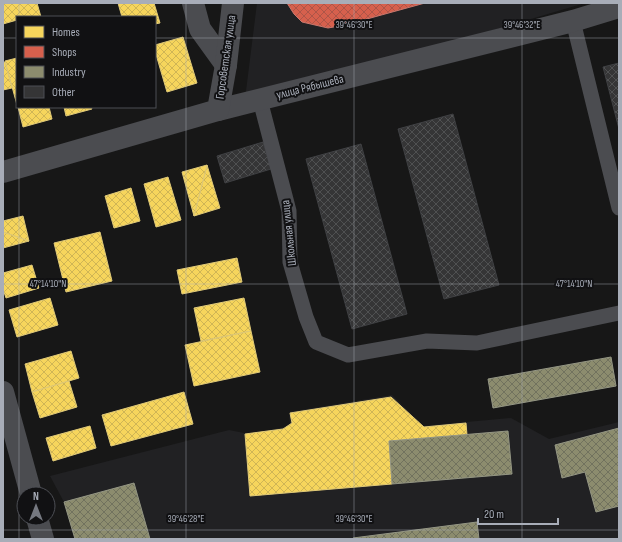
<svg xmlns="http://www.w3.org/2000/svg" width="622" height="542" font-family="'Sofia Sans Condensed',sans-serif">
<defs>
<pattern id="homes-cross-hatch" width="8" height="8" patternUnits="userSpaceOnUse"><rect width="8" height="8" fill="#f6d55c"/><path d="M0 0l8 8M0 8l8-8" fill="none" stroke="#cfb555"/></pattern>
<pattern id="shops-cross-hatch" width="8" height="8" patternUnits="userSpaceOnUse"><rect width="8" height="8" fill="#d6604d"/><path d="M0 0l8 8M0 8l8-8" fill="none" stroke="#ad5548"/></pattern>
<pattern id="industry-cross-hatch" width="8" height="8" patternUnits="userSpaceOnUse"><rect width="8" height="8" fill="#8c8c6e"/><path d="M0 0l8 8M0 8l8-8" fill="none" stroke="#71725e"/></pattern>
<pattern id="building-cross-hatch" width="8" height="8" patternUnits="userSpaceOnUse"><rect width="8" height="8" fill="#353536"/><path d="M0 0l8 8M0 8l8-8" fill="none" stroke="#4f5051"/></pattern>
</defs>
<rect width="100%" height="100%" fill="#171717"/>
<g fill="#212123">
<polygon points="257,3 585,3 504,27 245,99"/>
<polygon points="392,395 423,426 511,418 549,439 619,422 619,539 75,539 64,502 50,476 229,430 249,434 285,427 290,425 289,412"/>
</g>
<g fill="url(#homes-cross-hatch)" stroke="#dfc978">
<polygon points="3,3 37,3 41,17 17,17 17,20 3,24"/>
<polygon points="118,3 154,3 160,23 155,24 155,17 122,17"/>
<polygon points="183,37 197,83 167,92 155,51 155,45"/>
<polygon points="17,58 17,105 5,61"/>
<polygon points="5,62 12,88 3,90 3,63"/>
<polygon points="18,107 49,107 52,119 23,127"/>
<polygon points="64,107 91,107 92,109 66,116"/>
<polygon points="207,165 220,208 194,216"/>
<polygon points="207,165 194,216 182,172"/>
<polygon points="168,177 181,220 156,227 144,184"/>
<polygon points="131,188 140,221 114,228 105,196"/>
<polygon points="23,216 29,241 3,232 3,221"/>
<polygon points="3,232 29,241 3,248"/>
<polygon points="100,232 112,281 66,292 54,243"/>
<polygon points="237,258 242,282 182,294 177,270"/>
<polygon points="32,265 39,288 6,298 3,289 3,273"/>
<polygon points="50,298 58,325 17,337 9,310"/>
<polygon points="244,298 251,331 201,341 194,308"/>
<polygon points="251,331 260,372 194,386 185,345"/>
<polygon points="71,351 79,378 32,392 25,364"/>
<polygon points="69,381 77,407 40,418 32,392"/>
<polygon points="184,392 193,424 111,446 102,415"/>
<polygon points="391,397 424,427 466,423 467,435 389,441 392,484 250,496 245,434 283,429 292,423 290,413"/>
<polygon points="90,426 96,448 53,461 46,438"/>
</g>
<polygon fill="url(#shops-cross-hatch)" stroke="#c8776d" points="287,3 425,3 345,25 328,28 302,22 294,14"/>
<g fill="url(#industry-cross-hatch)" stroke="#949684">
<polygon points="611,357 616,386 493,408 488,379"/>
<polygon points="619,428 619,506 596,512 585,472 562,478 555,445"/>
<polygon points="508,431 512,474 392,484 389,441"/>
<polygon points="134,483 150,539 75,539 64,502"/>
<polygon points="477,522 479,539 353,539 353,538"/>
</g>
<g fill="url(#building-cross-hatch)" stroke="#3f4043">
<polygon points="619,63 619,129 603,67"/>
<polygon points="453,114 499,285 444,299 398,129"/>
<polygon points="263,142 271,169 225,183 217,156"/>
<polygon points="361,144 407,314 352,329 306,159"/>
</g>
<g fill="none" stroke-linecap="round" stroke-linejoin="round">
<g stroke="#4b4c50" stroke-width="15">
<polyline points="573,21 619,208"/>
<polyline points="260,100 289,211 290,262 306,317 316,342 348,355 427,341 477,343 619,313"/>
</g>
<g stroke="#4b4c50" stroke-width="22">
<polyline points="193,3 200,29 226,65"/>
<polyline points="218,110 573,21 619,7"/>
</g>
<g stroke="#4b4c50" stroke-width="22">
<polyline points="3,172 218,110 226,65 233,3"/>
<polyline points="3,392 31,494"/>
<polyline points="37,518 43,539"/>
</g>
</g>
<path fill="none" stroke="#a8adb8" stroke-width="1" stroke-opacity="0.45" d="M19 3V17M186 3V539M354 3V539M522 3V539M3 38H17M155 38H619M19 107V539M3 284H619M3 530H619"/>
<g text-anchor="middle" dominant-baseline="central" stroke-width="4" stroke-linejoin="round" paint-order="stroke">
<g font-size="12" fill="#a8adb8" stroke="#111113">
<text transform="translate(226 57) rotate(-82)">Горсоветская улица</text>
<text transform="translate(310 87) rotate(-14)">улица Рябышева</text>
<text transform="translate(289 233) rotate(-96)">Школьная улица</text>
</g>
</g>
<g font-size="10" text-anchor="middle" fill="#a8adb8" stroke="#111113" stroke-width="4" stroke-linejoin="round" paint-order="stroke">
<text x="354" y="28">39°46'30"E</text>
<text x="522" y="28">39°46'32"E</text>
<text x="48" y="287">47°14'10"N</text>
<text x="574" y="287">47°14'10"N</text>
<text x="186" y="522">39°46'28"E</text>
<text x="354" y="522">39°46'30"E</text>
</g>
<rect width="622" height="542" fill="none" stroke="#a8adb8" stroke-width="8"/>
<rect x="16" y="16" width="140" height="92" fill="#111113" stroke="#4d4f55"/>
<rect x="24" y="26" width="20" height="12" fill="#f6d55c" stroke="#4d4f55"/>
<text x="52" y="36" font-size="12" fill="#a8adb8">Homes</text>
<rect x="24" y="46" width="20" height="12" fill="#d6604d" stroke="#4d4f55"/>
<text x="52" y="56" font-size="12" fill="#a8adb8">Shops</text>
<rect x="24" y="66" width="20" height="12" fill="#8c8c6e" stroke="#4d4f55"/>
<text x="52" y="76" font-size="12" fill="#a8adb8">Industry</text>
<rect x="24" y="86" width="20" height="12" fill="#353536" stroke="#4d4f55"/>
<text x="52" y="96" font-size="12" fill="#a8adb8">Other</text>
<g transform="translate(36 506)"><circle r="19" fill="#111113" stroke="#4d4f55"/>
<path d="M0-3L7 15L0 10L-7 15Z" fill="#757880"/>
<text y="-6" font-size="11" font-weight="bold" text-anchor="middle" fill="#a8adb8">N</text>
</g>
<path d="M478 518v6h80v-6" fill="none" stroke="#a8adb8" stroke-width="2"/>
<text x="484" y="518" font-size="12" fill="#a8adb8" stroke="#111113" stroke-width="3" paint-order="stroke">20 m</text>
</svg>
